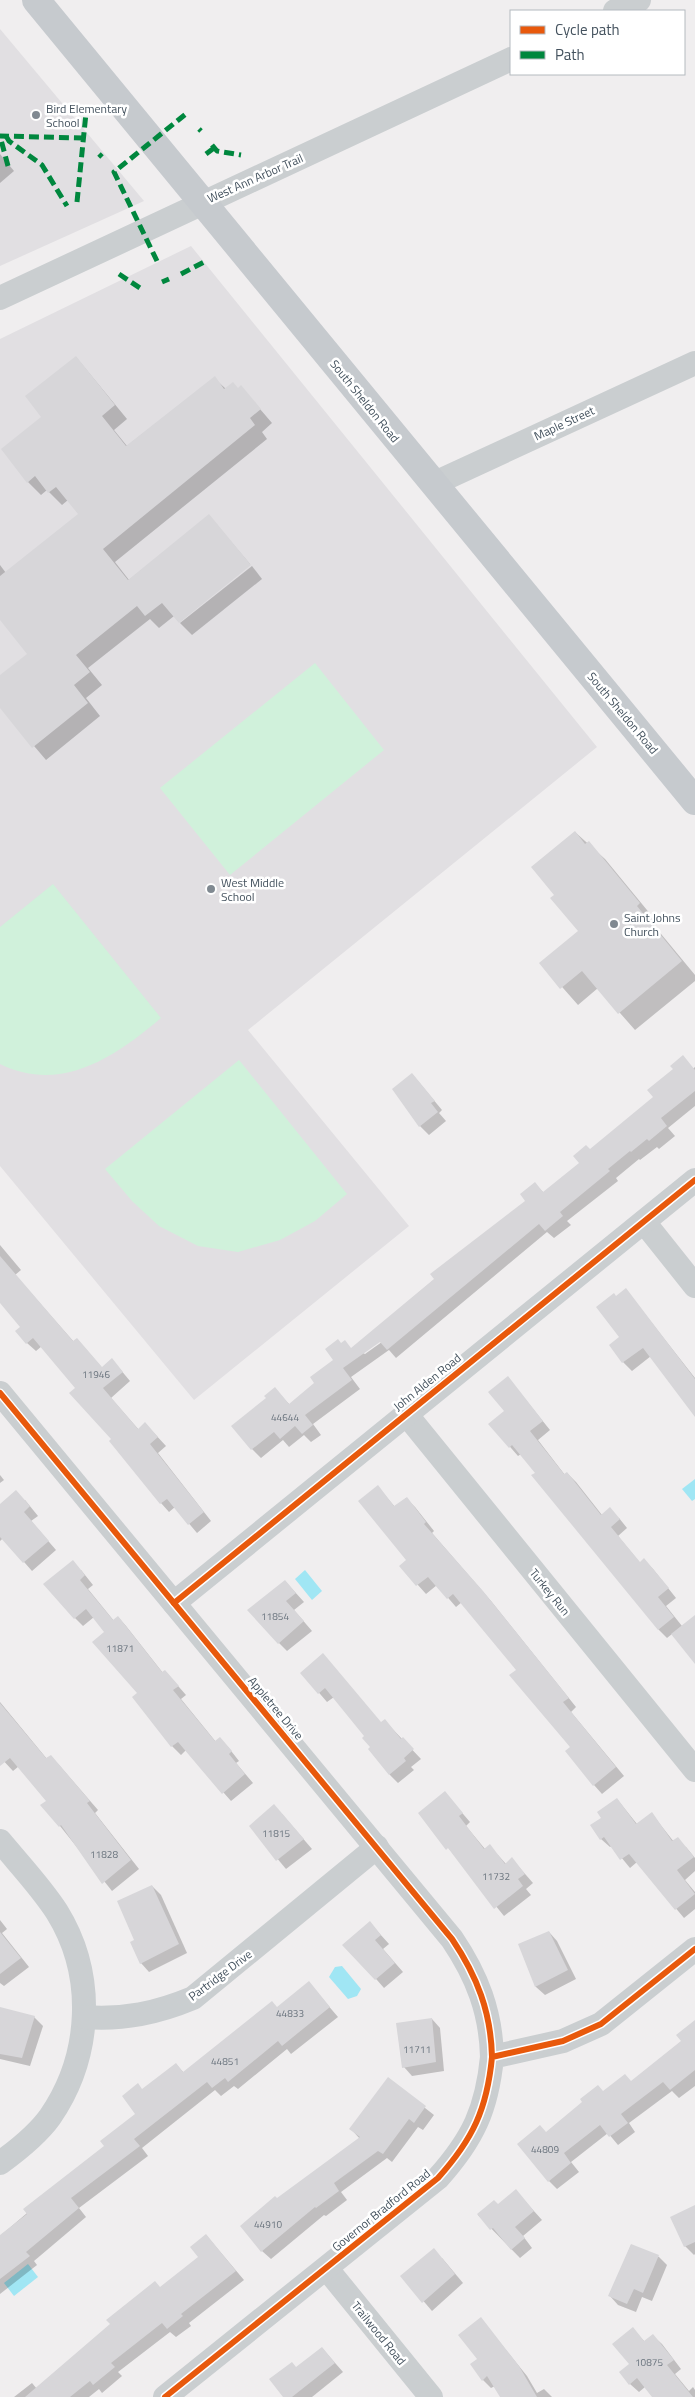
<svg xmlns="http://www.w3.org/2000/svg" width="695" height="2397" font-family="'Titillium Web',sans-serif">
<rect width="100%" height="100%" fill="#f0eeef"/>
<g fill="#e1dfe2">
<polygon points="0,29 144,201 0,266"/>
<polygon points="191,246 597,747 248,1030 409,1226 194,1400 0,1166 0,339"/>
</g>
<g fill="#d0f1db">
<polygon points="315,663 384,750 230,875 160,788"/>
<path d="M53 884 161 1018C115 1057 61 1094 0 1064V927Z"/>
<polygon points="239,1060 347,1194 315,1221 280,1240 238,1252 198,1246 159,1226 132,1201 105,1169"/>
</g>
<g fill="#a0e6f4">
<polygon points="695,1479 695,1499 692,1501 682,1489"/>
<polygon points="305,1570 322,1591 312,1600 295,1579"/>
<polygon points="342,1966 361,1989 357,1996 348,1999 329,1977 335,1967"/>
<polygon points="28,2264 38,2277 14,2296 4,2283"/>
</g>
<g fill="#0003" fill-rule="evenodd">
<polygon points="0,154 14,171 0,183"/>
<polygon points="76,357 127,419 114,430 127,446 214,378 226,389 239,389 241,387 272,423 262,432 267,439 115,562 129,580 209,516 250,564 179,622 174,616 159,628 150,619 88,668 102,685 86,698 100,716 46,760 0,706 0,677 29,654 0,618 0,565 6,573 80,514 68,500 62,505 47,490 41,495 28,482 43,417"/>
<polygon points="252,566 262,579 192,635 180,623"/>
<polygon points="575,832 605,859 656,921 652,923 695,975 695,981 635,1030 598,988 578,1005 541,963 579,931 556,895"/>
<path d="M695 1067V1106L668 1128 675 1136 659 1149 657 1147 640 1160 639 1159 616 1178 618 1181 567 1221 571 1225 554 1238 547 1232 396 1358 389 1350 351 1377 360 1389 313 1424 321 1435 311 1442 304 1435 289 1447 283 1440 261 1458 252 1449 233 1426 268 1398 275 1389 290 1405 316 1383 335 1360 341 1344 352 1349 527 1201 535 1184 544 1193 581 1163 590 1150ZM384 1337 386 1339 365 1354 363 1353Z"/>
<polygon points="412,1074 442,1110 439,1113 446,1121 429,1135 420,1126"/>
<polygon points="0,1245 21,1270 15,1275 74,1342 77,1339 102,1368 120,1369 130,1381 111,1398 139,1430 154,1433 166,1446 158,1453 211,1521 197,1533 175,1507 169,1512 161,1503 77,1388 42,1346 36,1351 27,1343 21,1327 0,1301"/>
<polygon points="626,1290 695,1378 695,1415 651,1356 632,1371 623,1362 616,1297"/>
<polygon points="508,1378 550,1430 538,1440 565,1475 567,1473 576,1482 602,1515 619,1518 627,1528 618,1536 640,1563 644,1560 653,1569 676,1598 666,1606 682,1626 695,1627 695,1662 672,1634 667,1638 659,1630 533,1475 536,1473 521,1454 518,1456 490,1424 506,1411"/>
<polygon points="0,1475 4,1480 0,1483"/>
<polygon points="378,1487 395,1507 406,1498 415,1507 434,1531 432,1533 491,1601 576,1707 571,1712 624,1776 602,1794 594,1785 571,1748 518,1670 462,1602 456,1607 437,1585 426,1594 401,1566 408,1561"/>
<polygon points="25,1500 38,1516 31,1521 56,1550 32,1571 3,1538 0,1541 0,1506"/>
<polygon points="81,1570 93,1585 88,1589 114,1621 118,1617 126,1626 163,1673 165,1671 186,1695 181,1699 216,1742 228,1747 239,1761 236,1763 253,1783 231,1801 186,1750 181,1755 172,1746 134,1697 139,1693 105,1632 94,1617 83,1626 75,1618"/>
<polygon points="285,1581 304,1602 294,1610 312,1631 287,1651 279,1643"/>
<polygon points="302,1673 381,1723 385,1721 421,1759 411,1767 414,1770 398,1783 390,1775 366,1736 334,1697 327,1702"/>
<polygon points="0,1702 47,1759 59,1765 98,1810 95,1813 139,1869 112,1891 60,1826 47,1801 19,1766 13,1771 0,1757"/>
<polygon points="445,1793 470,1822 466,1826 485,1849 498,1855 506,1864 512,1859 533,1883 526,1889 531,1895 504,1916 420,1813"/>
<polygon points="617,1799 637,1824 652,1814 674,1842 686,1847 695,1858 695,1871 685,1880 695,1892 695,1909 684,1918 637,1862 630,1868 612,1846 610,1847 601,1839 603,1818"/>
<polygon points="282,1814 312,1849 286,1869 250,1826"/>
<polygon points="152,1886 161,1895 187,1953 149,1972 141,1963 136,1940"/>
<polygon points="0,1920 7,1929 2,1933 29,1967 4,1986 0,1983"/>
<polygon points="370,1923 389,1944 383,1949 403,1972 384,1988 363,1964"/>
<polygon points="549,1932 557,1941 576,1979 545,1995 536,1987 520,1945"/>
<polygon points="309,1983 338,2017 291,2054 287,2049 238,2089 234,2086 221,2096 215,2090 142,2148 148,2156 79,2208 86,2217 34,2261 37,2265 0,2294 0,2236 106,2146 137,2114 143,2090 176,2064 184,2073 278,2008"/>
<polygon points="0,2009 34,2017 43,2026 30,2066 0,2059"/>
<polygon points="432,2019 440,2028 444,2071 412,2076 404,2067"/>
<polygon points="695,2022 695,2086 679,2098 672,2091 629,2123 635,2132 618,2145 608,2133 571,2162 579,2172 557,2189 549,2181 546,2133 603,2092 631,2082 682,2041"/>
<polygon points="388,2079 434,2115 423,2130 418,2127 392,2162 387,2158 341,2192 347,2200 326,2216 324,2215 271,2259 262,2251 277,2200 360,2139 351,2129"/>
<polygon points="516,2191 542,2220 523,2236 532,2248 520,2258 478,2215 499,2205"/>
<polygon points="695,2207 695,2254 694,2255 685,2246"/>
<polygon points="206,2235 244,2280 189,2323 191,2326 176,2337 170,2332 118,2372 122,2376 102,2393 99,2389 89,2397 14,2397 32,2383 37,2389 200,2257"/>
<polygon points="631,2245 659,2257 667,2265 652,2301 642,2297 636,2312 618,2305 610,2296"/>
<polygon points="442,2258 463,2283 432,2311 402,2276"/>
<polygon points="481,2319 527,2376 537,2393 544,2389 552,2397 502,2397 495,2386 491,2388 483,2380 478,2359"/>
<polygon points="633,2329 645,2342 653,2336 662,2344 681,2369 675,2374 689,2391 693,2387 695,2390 695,2397 653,2397 645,2387 639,2392 630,2384"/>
<polygon points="322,2348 343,2372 312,2397 285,2397 297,2368"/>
</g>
<g fill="#d7d6d9">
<polygon points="76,356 115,405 102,416 126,446 215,376 224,389 233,382 238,388 241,385 261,409 250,418 255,425 103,549 128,580 209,514 251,565 179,623 162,603 145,616 137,606 76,655 90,672 74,685 88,703 32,748 0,708 0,675 27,654 0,620 0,576 78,514 56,487 48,493 35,476 27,483 1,449 41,417 25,396"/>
<polygon points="575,831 585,844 589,841 640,903 637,906 682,961 618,1014 582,971 560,989 539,963 578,931 550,898 554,895 531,867"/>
<polygon points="683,1055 695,1070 695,1091 661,1118 667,1126 649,1141 647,1139 631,1152 630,1151 608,1169 610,1171 560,1212 563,1216 545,1231 539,1224 387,1350 380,1342 343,1368 352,1380 305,1415 313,1425 302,1434 295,1426 280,1439 274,1432 251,1450 231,1426 266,1398 264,1396 275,1387 289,1404 314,1383 310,1377 333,1360 325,1349 338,1339 341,1343 345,1340 351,1348 434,1279 430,1274 525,1201 520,1194 535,1182 543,1192 579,1163 573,1156 586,1145 590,1149 653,1097 647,1090 673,1069 670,1066"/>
<polygon points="412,1073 435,1101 431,1103 438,1112 419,1127 392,1089"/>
<polygon points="0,1256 73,1341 77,1338 102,1367 112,1358 123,1372 103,1388 138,1429 145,1422 158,1437 150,1444 204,1512 188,1525 167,1499 160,1504 109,1441 111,1439 69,1393 75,1388 33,1338 26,1344 15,1331 20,1327 0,1303"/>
<polygon points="626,1288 695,1379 695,1417 643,1348 622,1363 609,1345 619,1337 596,1307 614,1293 616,1296"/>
<polygon points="508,1376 543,1421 530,1431 564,1474 567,1472 601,1515 610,1507 620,1519 611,1527 640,1562 644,1558 669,1588 658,1597 674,1617 658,1630 531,1475 535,1473 512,1445 509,1448 488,1424 504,1411 488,1392"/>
<polygon points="378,1485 394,1506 407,1497 426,1522 424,1524 483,1591 569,1698 563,1702 616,1767 593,1786 565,1751 570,1747 509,1675 516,1670 453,1594 447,1599 428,1577 416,1586 399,1566 406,1560 358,1501"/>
<polygon points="16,1490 30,1506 24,1512 49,1541 23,1563 0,1537 0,1504"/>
<polygon points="73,1560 85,1575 80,1580 113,1620 118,1616 162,1672 165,1670 179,1686 173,1690 215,1741 220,1737 232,1751 229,1754 245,1774 222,1794 178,1742 171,1747 132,1697 137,1693 92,1642 104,1632 86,1609 74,1619 43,1584"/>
<polygon points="285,1580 296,1593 286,1601 304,1621 278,1644 247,1610"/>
<polygon points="695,1615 695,1664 671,1634"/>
<polygon points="323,1653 381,1722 385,1719 401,1739 403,1737 414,1749 404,1758 406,1761 389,1775 368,1749 370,1747 362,1738 364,1736 325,1688 318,1694 300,1673"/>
<polygon points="0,1703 46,1758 51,1755 90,1801 87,1803 131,1860 102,1884 61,1825 59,1827 40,1805 46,1801 10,1758 0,1766"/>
<polygon points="445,1791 463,1813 459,1816 484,1849 490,1844 505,1864 512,1857 525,1874 518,1879 523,1886 494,1909 448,1848 446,1850 418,1813"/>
<polygon points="617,1798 636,1824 652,1812 672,1841 678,1837 694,1857 677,1870 695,1894 675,1910 629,1854 620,1860 604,1837 600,1840 590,1825 601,1818 597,1812"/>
<polygon points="274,1804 304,1839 276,1861 249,1826"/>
<polygon points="152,1885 179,1944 140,1964 130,1942 134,1940 117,1901"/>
<polygon points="370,1921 381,1935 375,1940 395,1963 375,1980 342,1945"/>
<polygon points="549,1931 568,1970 535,1987 518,1944"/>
<polygon points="0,1932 21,1958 0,1974"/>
<polygon points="309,1981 330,2007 282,2046 278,2041 228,2082 225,2078 212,2088 207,2082 134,2139 140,2146 71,2198 79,2208 26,2252 30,2256 0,2279 0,2235 27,2214 23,2209 104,2146 100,2141 135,2114 122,2096 138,2083 142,2089 176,2063 183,2072 272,2001 277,2007"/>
<polygon points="0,2007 35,2016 22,2058 0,2054"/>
<polygon points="432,2018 436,2062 402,2068 396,2023"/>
<polygon points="695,2020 695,2070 670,2090 663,2082 621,2114 628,2123 609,2137 600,2125 564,2153 571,2163 548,2182 517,2144 540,2125 546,2132 582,2102 580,2099 598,2085 603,2091 625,2074 631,2081 681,2041 676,2035"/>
<polygon points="388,2077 426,2106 414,2123 409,2119 383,2154 378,2151 334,2183 339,2191 316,2208 315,2207 261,2252 240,2226 275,2196 277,2198 360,2137 349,2129"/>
<polygon points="516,2189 534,2211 515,2227 525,2238 511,2250 493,2228 490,2230 477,2214 494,2200 498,2204"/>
<polygon points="695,2205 695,2242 684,2247 670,2217"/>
<polygon points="206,2234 236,2271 181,2314 183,2316 167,2329 162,2323 111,2363 115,2367 93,2385 90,2381 70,2397 25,2397 110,2324 106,2320 155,2281 160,2287 198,2257 190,2247"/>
<polygon points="631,2244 659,2255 643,2293 634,2289 627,2304 608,2296"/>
<polygon points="434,2248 455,2274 422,2303 400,2276"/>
<polygon points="481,2317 519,2366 537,2397 500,2397 487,2376 482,2381 470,2364 477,2359 458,2335"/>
<polygon points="633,2327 644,2341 653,2334 674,2360 667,2365 693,2397 652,2397 637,2378 629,2385 619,2372 629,2364 612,2344"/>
<polygon points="322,2347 335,2363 292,2397 283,2397 269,2379 292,2362 296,2367"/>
</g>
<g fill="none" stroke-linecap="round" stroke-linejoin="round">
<g stroke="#caced0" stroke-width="24">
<polyline points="615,11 639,0"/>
<polyline points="0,298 511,59"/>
<polyline points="433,484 695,363"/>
<polyline points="644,1222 695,1286"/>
<path d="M0 1393 452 1939C477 1976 491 2012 492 2057"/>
<polyline points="406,1414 695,1770"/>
<polyline points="174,1603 695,1180"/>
<path d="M0 1841C19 1864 41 1887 57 1912 96 1975 92 2056 50 2117 37 2135 18 2150 0 2163"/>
<path d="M84 2017C124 2020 157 2013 193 1998L377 1847"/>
<polyline points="327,2269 431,2397"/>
<path d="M165 2397 438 2178C473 2139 487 2109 492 2057L563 2041 601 2024 695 1949"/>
</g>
<polyline stroke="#c6cace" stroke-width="28" points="36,0 695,801"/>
<g stroke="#00873e" stroke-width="5" stroke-dasharray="10 5" stroke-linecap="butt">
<polyline points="199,129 201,131"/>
<polyline points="6,136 9,141 42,165 67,206"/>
<polyline points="212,145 217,151 241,155"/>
<polyline points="99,154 102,157"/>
<polyline points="206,154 214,148"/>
<polyline points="8,166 0,136 83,138"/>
<polyline points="77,202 86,113"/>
<polyline points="157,261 114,172 187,113"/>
<polyline points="119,274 143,290"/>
<polyline points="181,274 206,261"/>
<polyline points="162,282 169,279"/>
</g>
<g stroke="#fff" stroke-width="9">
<g id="cycleway">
<path d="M0 1393 452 1939C477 1976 491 2012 492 2057"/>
<polyline points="174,1603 695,1180"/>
<path d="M165 2397 438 2178C473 2139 487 2109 492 2057L563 2041 601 2024 695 1949"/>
</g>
</g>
<use href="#cycleway" stroke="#e8590c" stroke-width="6"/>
</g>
<g fill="#808991" stroke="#fff" stroke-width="2">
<circle cx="36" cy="115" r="5"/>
<circle cx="211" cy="889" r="5"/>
<circle cx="614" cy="924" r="5"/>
</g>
<g text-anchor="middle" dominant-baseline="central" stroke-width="5" stroke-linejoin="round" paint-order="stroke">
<g font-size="10" fill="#6a747e">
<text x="96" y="1374">11946</text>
<text x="285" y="1417">44644</text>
<text x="275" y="1616">11854</text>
<text x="120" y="1648">11871</text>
<text x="276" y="1833">11815</text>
<text x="104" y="1854">11828</text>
<text x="496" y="1876">11732</text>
<text x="290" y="2013">44833</text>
<text x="417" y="2049">11711</text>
<text x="225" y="2061">44851</text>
<text x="545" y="2149">44809</text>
<text x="268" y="2224">44910</text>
<text x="649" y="2362">10875</text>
</g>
<g font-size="12" fill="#44525e" stroke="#fff" text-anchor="start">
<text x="46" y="108">Bird Elementary<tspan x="46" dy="14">School</tspan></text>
<text x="221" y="882">West Middle<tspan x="221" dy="14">School</tspan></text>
<text x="624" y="917">Saint Johns<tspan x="624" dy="14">Church</tspan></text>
</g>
<g font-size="12" fill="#44525e" stroke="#fff">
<text transform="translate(255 178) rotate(-24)">West Ann Arbor Trail</text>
<text transform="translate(365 401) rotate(51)">South Sheldon Road</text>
<text transform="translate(564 423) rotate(-25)">Maple Street</text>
<text transform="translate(623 713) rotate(50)">South Sheldon Road</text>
<text transform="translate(427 1382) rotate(-39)">John Alden Road</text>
<text transform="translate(550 1592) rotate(51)">Turkey Run</text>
<text transform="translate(276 1708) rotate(50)">Appletree Drive</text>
<text transform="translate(220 1975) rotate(-37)">Partridge Drive</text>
<text transform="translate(381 2210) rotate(-39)">Governor Bradford Road</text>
<text transform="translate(379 2333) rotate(51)">Trailwood Road</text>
</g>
</g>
<rect x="510" y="10" width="175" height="65" fill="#ffffff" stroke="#b4babf"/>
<rect x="520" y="26" width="25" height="8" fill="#e8590c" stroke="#b4babf"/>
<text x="555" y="35" font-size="15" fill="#44525e">Cycle path</text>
<rect x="520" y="51" width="25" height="8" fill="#00873e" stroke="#b4babf"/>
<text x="555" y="60" font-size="15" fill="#44525e">Path</text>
</svg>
